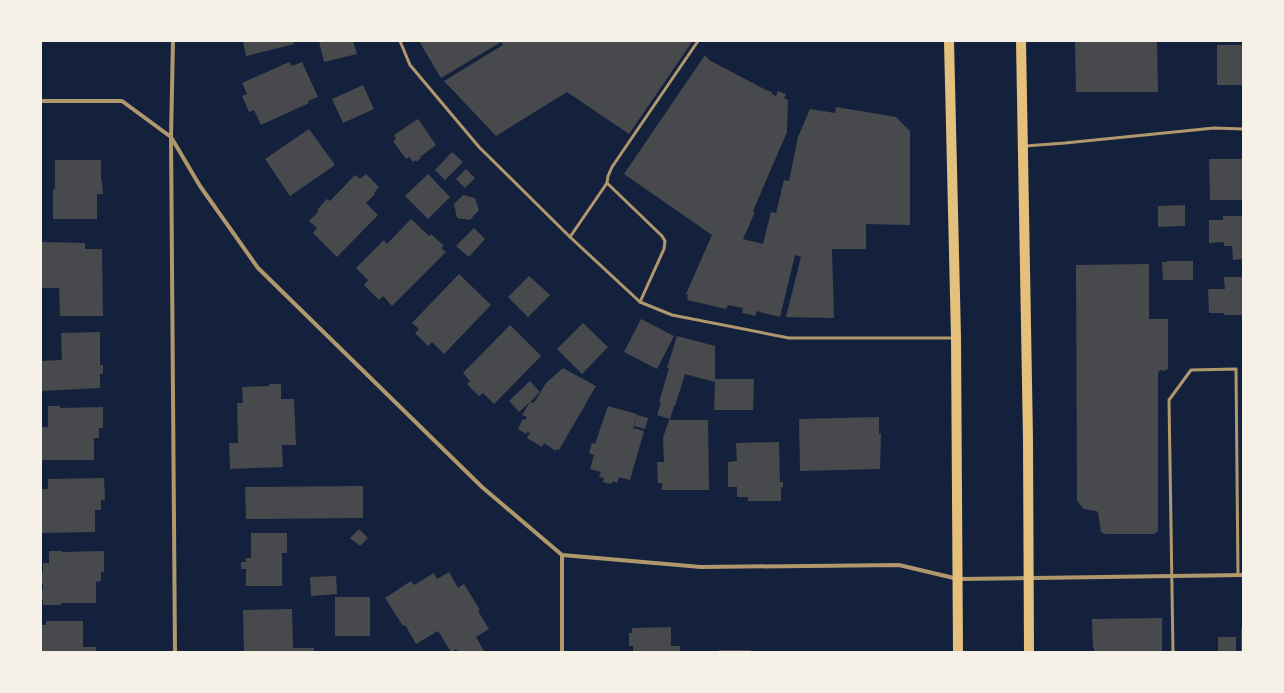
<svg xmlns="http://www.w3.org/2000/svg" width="1284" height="693" font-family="'Public Sans',sans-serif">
<rect width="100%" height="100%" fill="#14213d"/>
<g fill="#48494c">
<polygon points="243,41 294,41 294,44 246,56"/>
<polygon points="319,41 353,41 357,54 324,62"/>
<polygon points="419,41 692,41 692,42 629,134 567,92 496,136 444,81 503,45 501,42 441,78"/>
<polygon points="1075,41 1157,41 1158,92 1076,92"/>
<rect x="1217" y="45" width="26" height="40"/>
<polygon points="705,55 709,60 766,90 772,92 772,94 776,96 778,91 786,94 784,98 788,100 787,132 753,211 755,212 743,239 763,244 771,212 776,213 784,180 789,181 798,137 810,109 835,113 836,107 896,117 910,131 910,225 866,224 866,249 832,249 834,318 786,317 801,257 795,255 780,317 756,311 756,316 742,313 743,308 728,305 726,309 687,300 688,295 686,294 712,235 624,174"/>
<polygon points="289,62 292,66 302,62 318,97 308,101 309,103 261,125 254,110 249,112 242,96 247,94 242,83"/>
<polygon points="363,85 374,109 343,123 332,99"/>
<polygon points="418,119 436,145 420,157 421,158 416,162 415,160 413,162 409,157 406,159 393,141 396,139 394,135"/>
<polygon points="309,129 335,165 290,196 265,159"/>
<polygon points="452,152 463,162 445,180 435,170"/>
<polygon points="1209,159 1243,159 1243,200 1210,200"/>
<polygon points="55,160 101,160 101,181 102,181 103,194 97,194 97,219 53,219 53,189 55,189"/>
<polygon points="466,169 475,178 465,188 456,179"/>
<polygon points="366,174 379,187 374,193 375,194 366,203 378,215 337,257 313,233 317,228 309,221 319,211 317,210 327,199 330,201 355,175 360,179"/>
<polygon points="428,174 450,197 428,219 405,196"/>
<polygon points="463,195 475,198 479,210 470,220 457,218 454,204"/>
<polygon points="1185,205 1185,226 1158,227 1158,206"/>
<polygon points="1223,216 1243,216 1243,259 1233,260 1232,246 1224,246 1224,242 1209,243 1209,220 1223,220"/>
<polygon points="411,219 429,236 431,234 444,246 441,248 446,252 392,306 383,296 379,300 364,285 368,280 356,268 384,240 387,244"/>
<polygon points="474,228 485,239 469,257 456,246"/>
<polygon points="41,242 85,243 85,249 102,249 103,316 60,316 59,288 41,288"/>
<polygon points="1167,261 1193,261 1193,280 1163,280 1162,262 1167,262"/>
<polygon points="1149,264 1149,319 1168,319 1168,369 1164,371 1160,370 1158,373 1158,531 1154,534 1105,534 1101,532 1098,512 1096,511 1084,509 1077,501 1076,265"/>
<polygon points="459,274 491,305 444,354 432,342 428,346 415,333 419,329 412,323"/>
<polygon points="529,276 550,295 528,317 508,297"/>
<polygon points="1224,277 1243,277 1243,315 1224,315 1224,313 1209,313 1208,289 1225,289"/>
<polygon points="641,319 674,336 657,369 624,352"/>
<polygon points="583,323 608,347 582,374 557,349"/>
<polygon points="510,325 541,356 494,404 483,393 479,396 467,384 470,381 463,373"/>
<polygon points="100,332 100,365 103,365 103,374 100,374 100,388 41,391 41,361 62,360 61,333"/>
<polygon points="677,336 715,346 715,379 754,379 753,410 714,410 715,382 685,374 675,406 674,406 670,419 657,415 661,403 659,402 669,368 667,368"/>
<polygon points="563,368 596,386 559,450 557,449 556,451 544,443 542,447 527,438 530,433 527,432 526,434 518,429 523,419 525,420 527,417 522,415 530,402 519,412 509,401 530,381 540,392 530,402 534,403 546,383"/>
<polygon points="269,384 281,384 281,399 294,399 296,445 282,445 283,467 230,469 229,443 238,443 237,403 243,403 242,387 269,386"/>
<polygon points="48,406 60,406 60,408 103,407 103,428 99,428 99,438 94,438 94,460 41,460 41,427 48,427"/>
<polygon points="608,406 637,414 633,428 644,431 630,480 619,477 617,483 613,481 611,484 603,482 604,478 599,477 601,472 590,469 594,455 589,453 592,443 595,444"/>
<polygon points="637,415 648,418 645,429 634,426"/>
<polygon points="879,417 879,434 881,433 880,469 800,471 799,419"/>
<polygon points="669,420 708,420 709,490 662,490 662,483 658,483 657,462 664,462 663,438"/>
<polygon points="779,442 780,482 783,482 783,487 781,487 781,501 748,501 748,497 737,497 737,487 728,487 728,462 737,461 736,443"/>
<polygon points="104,478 105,500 101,500 101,510 95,510 95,532 41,533 41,489 48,489 48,479"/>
<polygon points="363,486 363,518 246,519 245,487"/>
<polygon points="359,529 368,538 360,546 350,538"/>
<polygon points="251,533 287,533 287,553 282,553 282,586 246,586 246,569 241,569 241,562 246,562 246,558 251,558"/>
<polygon points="49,551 62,551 62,552 104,551 104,572 101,572 101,581 96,582 96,603 61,603 61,605 43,605 43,600 41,600 41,590 43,590 43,583 41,583 41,573 43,573 43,563 49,563"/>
<polygon points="449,572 458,588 464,584 480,610 478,611 489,629 476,637 484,651 482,652 458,652 456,649 451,652 438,631 416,644 405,625 403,626 385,598 411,581 414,585 434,573 437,579"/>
<polygon points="336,576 337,594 311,596 310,577"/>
<rect x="335" y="597" width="35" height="39"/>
<polygon points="292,609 293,648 314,648 314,652 244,652 243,610"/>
<polygon points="1162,618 1162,652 1094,652 1094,648 1093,648 1092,619"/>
<polygon points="46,621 83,621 83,647 96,647 96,652 41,652 41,625 46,625"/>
<polygon points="671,627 671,646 680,646 680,652 633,652 633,646 629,646 629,633 632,633 632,628"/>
<rect x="1241" y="629" width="2" height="23"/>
<rect x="1218" y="637" width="18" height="15"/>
<rect x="719" y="650" width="32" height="2"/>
</g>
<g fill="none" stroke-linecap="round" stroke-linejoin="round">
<g stroke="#b1986c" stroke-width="3">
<polyline points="400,41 410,65 479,147 570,237"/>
<polyline points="698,41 612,167 608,176 607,183 570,237 640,302 672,315 789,338 953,338"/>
<polyline points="1025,146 1065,143 1214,128 1243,129"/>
<polyline points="607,183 662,236 665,241 664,249 640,302"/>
<polyline points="1173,652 1169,400 1191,370 1236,369 1238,575"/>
</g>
<g stroke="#b1986c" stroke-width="4">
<polyline points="173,41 171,137 175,652"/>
<polyline points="41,101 122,101 171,137 200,186 258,268 482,487 562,555 701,567 899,565 958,579 1243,575"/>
<polyline points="562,555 562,652"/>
</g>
<g stroke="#e5c07b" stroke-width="10">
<polyline points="949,41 956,338 958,652"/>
<polyline points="1021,41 1028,439 1029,652"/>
</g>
</g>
<rect width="1284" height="693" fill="none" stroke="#f6f1e7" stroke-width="84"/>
</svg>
